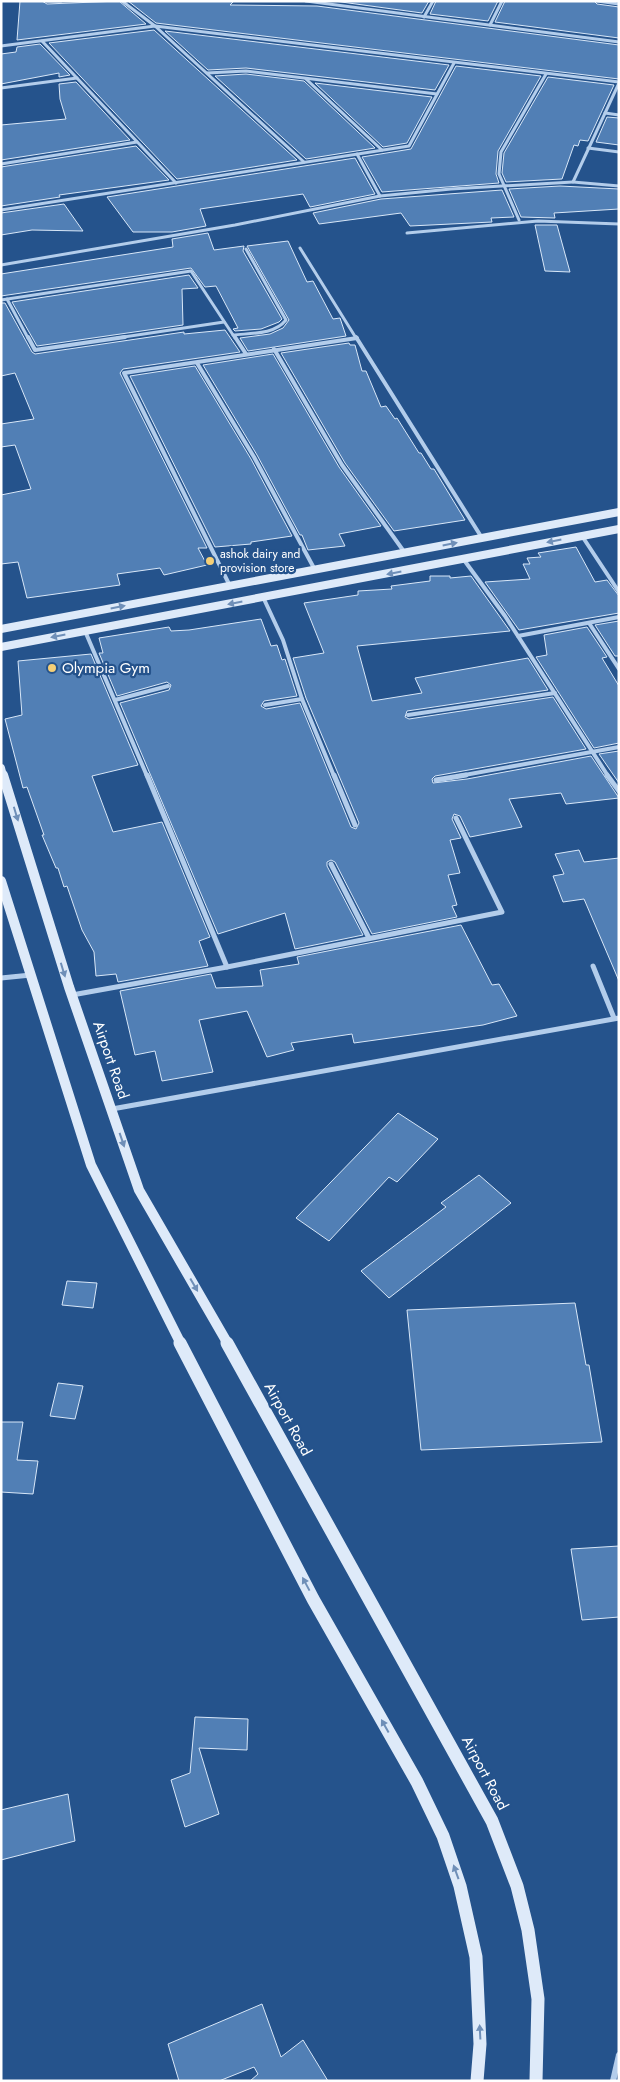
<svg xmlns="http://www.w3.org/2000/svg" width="620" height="2082" font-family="Jost,sans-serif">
<rect width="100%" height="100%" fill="#25538c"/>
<g fill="#517fb5" stroke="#d8e7f8">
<polygon points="20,1 42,1 47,4 119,1 146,24 17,40"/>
<polygon points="128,1 234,1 230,5 317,6 619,45 619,79 156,23"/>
<polygon points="334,1 429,1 422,13"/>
<polygon points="436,1 498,1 488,21 430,14"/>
<polygon points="505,1 594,1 597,4 619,7 619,38 495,22"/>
<polygon points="154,30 297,160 177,179 49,43"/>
<polygon points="165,31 449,65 435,90 246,68 208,70"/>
<polygon points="40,44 70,75 59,77 59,73 1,84 1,54 16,52 17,47"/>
<polygon points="456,66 541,76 498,151 496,174 499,183 382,192 362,157 411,149"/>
<polygon points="246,74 304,81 375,148 306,159 215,76"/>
<polygon points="548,77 614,85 588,141 580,140 578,146 574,145 562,179 506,182 502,173 504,153"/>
<polygon points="76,82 130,140 1,160 1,125 66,119 60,99 59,84"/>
<polygon points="315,83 432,97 407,143 383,147"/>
<polygon points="607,117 619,118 619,145 596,142"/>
<polygon points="136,146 169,180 59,195 60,197 1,206 1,167"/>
<polygon points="355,158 375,194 310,207 303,194 200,209 206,226 172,232 133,232 107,197"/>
<polygon points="560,186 619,189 619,209 554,213 555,218 521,217 509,189"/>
<polygon points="502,190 514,217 491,218 492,222 410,226 401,213 319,224 313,213 381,199"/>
<polygon points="64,204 83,231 32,230 1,235 1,213"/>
<polygon points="535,225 557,225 570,272 545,271"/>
<polygon points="208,233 214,250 244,246 243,251 282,319 279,322 261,329 235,331 233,329 238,328 216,286 205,287 191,268 1,296 1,274 173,247 172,239"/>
<polygon points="288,241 307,282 313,281 333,319 340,318 346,336 248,351 240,338 270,334 283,328 289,320 247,246"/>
<polygon points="189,275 198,288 182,289 183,325 37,346 12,302"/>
<polygon points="1,303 5,303 32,352 35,354 184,332 184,334 225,330 240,352 123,369 120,373 207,548 198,548 207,565 164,575 160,568 117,574 120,585 27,598 18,562 1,564 1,495 31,489 15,445 1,447 1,424 34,419 15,373 1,376"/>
<polygon points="349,343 350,345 355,345 362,371 366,371 381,407 386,406 395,419 397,418 419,453 421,453 431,469 434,469 465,520 394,531 345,463 281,353"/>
<polygon points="273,354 339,467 381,526 339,534 345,546 308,550 302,535 300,535 257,455 203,365"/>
<polygon points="195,366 251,459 292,536 251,542 251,544 215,547 130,376"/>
<polygon points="576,547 595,582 607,580 619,596 619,613 519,630 485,582 530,579 523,564 530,564 527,558 541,557 538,553"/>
<polygon points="430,576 450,576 450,578 471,576 510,631 357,646 372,701 422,693 415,678 528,658 548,690 407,711 405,717 409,719 553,697 586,749 435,776 432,779 433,783 467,779 591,756 619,798 566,804 561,793 509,799 522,827 470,837 460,816 454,814 452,819 461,838 450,840 460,873 448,875 457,905 452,906 457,917 372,934 335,862 331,860 327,862 327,866 363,935 295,949 285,913 218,934 120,703 169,690 171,685 167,682 117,696 99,653 103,653 99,638 169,627 171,631 189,630 261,619 271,646 277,645 282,660 285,659 297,696 264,701 261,706 266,709 300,703 351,827 356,829 359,823 306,698 293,658 324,653 304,603 358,595 358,591 392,589 391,586 430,581"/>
<polygon points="619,621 619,656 615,656 595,625"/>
<polygon points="587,627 607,657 602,658 619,686 619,743 594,748 536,657 547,655 544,635"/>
<polygon points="91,654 138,765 92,776 113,832 162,822 210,937 199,941 208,966 118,982 116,974 96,976 94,952 82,930 67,886 64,887 58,868 56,868 42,835 44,835 27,787 23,788 5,719 22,715 18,661"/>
<polygon points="619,751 619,783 599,754"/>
<polygon points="579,850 584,862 619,858 619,981 584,899 563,902 553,876 564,874 555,854"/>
<polygon points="461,925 492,985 499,984 517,1016 483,1025 354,1043 352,1034 291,1043 294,1050 267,1057 247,1011 199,1020 213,1072 162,1081 155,1051 135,1055 120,991 211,974 216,988 263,986 260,970 299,964 297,957"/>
<polygon points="398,1113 438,1139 397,1182 389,1177 329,1241 296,1218"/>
<polygon points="479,1175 511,1203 389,1298 361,1271 446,1207 441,1203"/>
<polygon points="67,1281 97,1283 93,1308 62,1305"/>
<polygon points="575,1303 586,1365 589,1365 602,1442 421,1450 407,1310"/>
<polygon points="58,1383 83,1386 75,1419 50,1416"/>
<polygon points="1,1422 23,1422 17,1460 38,1461 33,1494 1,1492"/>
<polygon points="619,1546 619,1617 582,1620 571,1549"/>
<polygon points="195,1717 248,1719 247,1750 199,1748 219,1814 185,1827 171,1780 190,1773"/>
<polygon points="68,1794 75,1841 1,1860 1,1810"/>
<polygon points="262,2004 281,2057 303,2040 328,2081 250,2081 258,2074 254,2067 219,2081 179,2081 168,2044"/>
</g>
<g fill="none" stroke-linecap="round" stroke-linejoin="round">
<g stroke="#b3cdeb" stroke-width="3">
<polyline points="47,1 61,1"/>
<polyline points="122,1 155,26 304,162"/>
<polyline points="306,1 619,42"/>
<polyline points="597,1 619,4"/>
<polyline points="424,17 433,1"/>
<polyline points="490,25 502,1"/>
<polyline points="42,41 176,183"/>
<polyline points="1,46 155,26 619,82"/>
<polyline points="207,73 246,71 437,94"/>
<polyline points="306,79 382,150"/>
<polyline points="619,83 573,182 619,186"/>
<polyline points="1,88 77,78"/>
<polyline points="605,113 619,115"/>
<polyline points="588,148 619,152"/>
<polyline points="357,154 380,196"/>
<polyline points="1,164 137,142"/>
<polyline points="1,210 409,146 454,63"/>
<polyline points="519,220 499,174 501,152 546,74"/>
<polyline points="407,233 538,221 619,224"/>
<polyline points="300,248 356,338"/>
<polyline points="1,265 235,225 380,196 451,189 573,182"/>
<polyline points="7,299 28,338"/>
<polyline points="1,300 191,271 235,338"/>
<path d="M233 335C251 333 274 335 286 320L246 249"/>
<polyline points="117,338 224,322"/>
</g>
<g stroke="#b3cdeb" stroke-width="4">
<polyline points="28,337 35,350 125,337"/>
<polyline points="235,337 246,354"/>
<polyline points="356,337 482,538"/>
<polyline points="274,349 342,465 405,553"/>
<polyline points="197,363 254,457 315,570"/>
<polyline points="582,536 619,592"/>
<polyline points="464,560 505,616 608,776"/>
<polyline points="230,586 124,373 357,338"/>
<polyline points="263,597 283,640 302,699 334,776"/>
<polyline points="589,623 619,669"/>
<polyline points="85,631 147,776"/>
<polyline points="518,636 619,617"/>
<polyline points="115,700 168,686"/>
<polyline points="265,705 302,699"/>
<polyline points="408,715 555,693"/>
<polyline points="459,776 619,747"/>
</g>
<g stroke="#b3cdeb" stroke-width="5">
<polyline points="147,775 227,967"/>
<polyline points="334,775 355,825"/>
<polyline points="607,775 619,791"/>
<polyline points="436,780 466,775"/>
<polyline points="331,864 369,938"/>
<polyline points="593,966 614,1018"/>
<polyline points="1,978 31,975"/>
<polyline points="72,995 227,967 502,912 456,818"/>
<polyline points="112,1109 619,1018"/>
</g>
<polyline stroke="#b3cdeb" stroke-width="6" points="613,2081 619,2055"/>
<g stroke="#deeaf9" stroke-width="8">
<polyline points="1,629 619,512"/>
<polyline points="1,647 619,529"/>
<polyline points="1,768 3,776"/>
</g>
<g stroke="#deeaf9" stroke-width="10">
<polyline points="3,775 69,987 139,1190 228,1344"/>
<polyline points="1,881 91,1165 181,1344"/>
</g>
<g stroke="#deeaf9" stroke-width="13">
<polyline points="180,1343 313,1599 417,1782 443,1836 460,1886 476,1957 480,2044 477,2081"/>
<polyline points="227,1343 492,1821 517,1886 528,1930 538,1999 536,2081"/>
</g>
</g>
<defs><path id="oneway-solid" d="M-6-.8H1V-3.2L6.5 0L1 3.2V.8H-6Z" transform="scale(1.25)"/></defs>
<g fill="#6f8fb8">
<use href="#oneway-solid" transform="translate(554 541) rotate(169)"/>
<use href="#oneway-solid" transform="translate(450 544) rotate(-11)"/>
<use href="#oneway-solid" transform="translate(394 573) rotate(169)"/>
<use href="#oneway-solid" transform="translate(235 603) rotate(169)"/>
<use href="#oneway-solid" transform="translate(118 607) rotate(-11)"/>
<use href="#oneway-solid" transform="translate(58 636) rotate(169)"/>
<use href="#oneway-solid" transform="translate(16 814) rotate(73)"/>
<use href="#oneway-solid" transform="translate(63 970) rotate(73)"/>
<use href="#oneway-solid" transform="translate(122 1140) rotate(71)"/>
<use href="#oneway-solid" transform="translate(194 1285) rotate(60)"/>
<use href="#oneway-solid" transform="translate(306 1584) rotate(-118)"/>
<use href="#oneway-solid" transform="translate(385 1726) rotate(-119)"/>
<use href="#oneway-solid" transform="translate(456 1872) rotate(-110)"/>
<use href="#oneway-solid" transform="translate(480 2032) rotate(-93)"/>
</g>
<g fill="#f5cf77" stroke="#25538c" stroke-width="2">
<circle cx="210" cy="561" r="5"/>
<circle cx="52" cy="668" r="5"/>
</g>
<g text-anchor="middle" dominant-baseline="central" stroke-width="4.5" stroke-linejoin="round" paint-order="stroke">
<g font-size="12" fill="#fff" stroke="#25538c" text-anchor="start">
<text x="220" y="554">ashok dairy and<tspan x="220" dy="14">provision store</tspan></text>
</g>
<g font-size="15" fill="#fff" stroke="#25538c" text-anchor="start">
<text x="62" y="668">Olympia Gym</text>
</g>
<g font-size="15" fill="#fff" stroke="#25538c">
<text transform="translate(111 1060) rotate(71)">Airport Road</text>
<text transform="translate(288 1419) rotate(61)">Airport Road</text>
<text transform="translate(485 1773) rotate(62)">Airport Road</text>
</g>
</g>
<rect width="620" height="2082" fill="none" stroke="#ffffff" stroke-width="5"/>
</svg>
